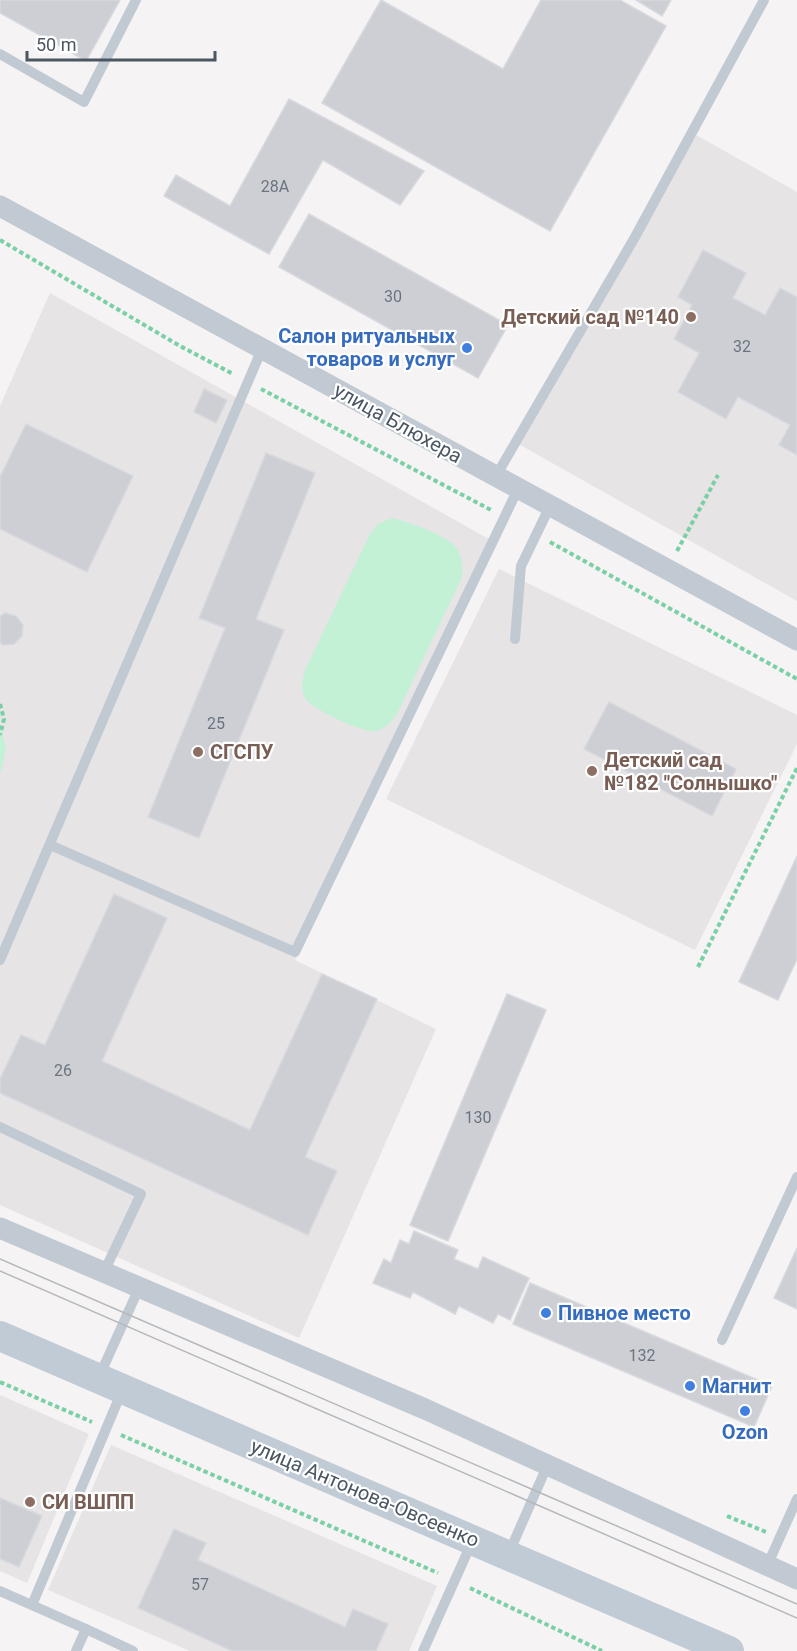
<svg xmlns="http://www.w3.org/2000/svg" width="797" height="1651" font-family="Roboto,sans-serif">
<rect width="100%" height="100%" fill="#f5f3f3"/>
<g fill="#e6e4e5">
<polygon points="689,131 797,192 797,601 515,442"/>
<polygon points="50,293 496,543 295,960 436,1029 299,1338 0,1205 0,406"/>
<polygon points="499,569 797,715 797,744 695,950 386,799"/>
<polygon points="0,1395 89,1434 27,1583 0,1571"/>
<polygon points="111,1445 437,1586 409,1651 190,1651 48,1590"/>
</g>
<g fill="#c3f1d5">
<path d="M392 518C408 522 448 535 457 549 463 557 462 568 462 577L397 714C391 722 386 728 376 731 364 734 311 709 305 698 300 689 303 679 305 670L370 534 378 524Z"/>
<polygon points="0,725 6,749 0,775"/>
</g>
<g fill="#cdcfd5" stroke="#d7d9de" stroke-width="1.5">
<polygon points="0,0 120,0 86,61 0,13"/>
<polygon points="381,0 503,69 541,0 620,0 666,26 550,231 322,103"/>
<polygon points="636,0 671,0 662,16"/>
<polygon points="289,99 424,171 400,205 323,160 269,254 164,196 176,175 230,206"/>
<polygon points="309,214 508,325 478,378 279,267"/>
<polygon points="703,250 746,273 733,298 765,315 780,288 797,297 797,455 779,445 790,425 738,397 726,419 678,392 699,353 674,339 692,305 678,297"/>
<polygon points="204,389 227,400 216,423 194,412"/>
<polygon points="26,424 133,476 87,572 0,529 0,477"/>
<polygon points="266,453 315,473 256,619 284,630 199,838 148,817 225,628 199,618"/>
<polygon points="5,613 16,616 23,625 22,636 14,644 3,645 0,643 0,616"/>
<polygon points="609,702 736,769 712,816 584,749"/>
<polygon points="797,856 797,959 778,1000 739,982"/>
<polygon points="114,894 167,918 102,1061 250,1130 322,974 377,999 305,1157 337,1171 308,1235 0,1093 0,1079 21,1035 45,1045"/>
<polygon points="507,994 546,1010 448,1241 410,1225"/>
<polygon points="414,1231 458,1250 454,1259 478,1269 483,1257 529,1278 510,1320 498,1314 493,1323 459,1306 455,1314 413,1292 410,1298 373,1283 384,1259 391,1263 400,1240 409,1244"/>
<polygon points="797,1248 797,1309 774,1298"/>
<polygon points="530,1283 772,1386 754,1427 513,1324"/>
<polygon points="0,1498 42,1516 19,1567 0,1559"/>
<polygon points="174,1529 206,1543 198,1560 345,1627 353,1609 388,1624 376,1651 232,1651 138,1608"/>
</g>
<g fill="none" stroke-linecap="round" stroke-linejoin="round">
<g stroke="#7ad0a6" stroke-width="4" stroke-dasharray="4.5 3" stroke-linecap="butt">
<polyline points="0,240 180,346 233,374"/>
<polyline points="261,389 491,510"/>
<polyline points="550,542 797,679"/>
<polyline points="677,551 718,475"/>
<polyline points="0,704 4,719 0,735"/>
<polyline points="698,967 797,768"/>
<polyline points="0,1382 92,1422"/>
<polyline points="121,1435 438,1573"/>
<polyline points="727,1516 766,1532"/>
<polyline points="470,1588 602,1651"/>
</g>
<g stroke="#c1cad2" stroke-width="10">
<polyline points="0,54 84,102 136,0"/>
<polyline points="496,476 635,237 764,0"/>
<polyline points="515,639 521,566 550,506"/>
<polyline points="50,845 295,952 518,489"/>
<polyline points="0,960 262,349"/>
<polyline points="0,1127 141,1194 104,1272"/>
<polyline points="722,1340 797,1177"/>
<polyline points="99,1377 139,1288"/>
<polyline points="508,1555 548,1464"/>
<polyline points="767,1566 797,1499"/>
<polyline points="0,1591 86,1629 76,1651"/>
<polyline points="32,1605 122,1391"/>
<polyline points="86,1629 133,1651"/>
<polyline points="423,1651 472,1542"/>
</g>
<g stroke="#c1cad2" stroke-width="21">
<polyline points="0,206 797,640"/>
<polyline points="0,1228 425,1409 797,1579"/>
</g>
<polyline stroke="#c1cbd6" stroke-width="30" points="0,1336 729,1651"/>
<g stroke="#b5b8bd" stroke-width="1.5">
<polyline points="0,1259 797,1604"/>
<polyline points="0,1271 797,1618"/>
</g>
</g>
<g fill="#8d6e63" stroke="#fff" stroke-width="2">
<circle cx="691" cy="317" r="6"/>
<circle cx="198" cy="752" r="6"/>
<circle cx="592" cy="771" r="6"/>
<circle cx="30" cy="1502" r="6"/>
</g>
<g fill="#3f7fe0" stroke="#fff" stroke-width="2">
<circle cx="467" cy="348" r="6"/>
<circle cx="546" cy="1313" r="6"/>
<circle cx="690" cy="1386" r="6"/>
<circle cx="745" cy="1411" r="6"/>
</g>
<g text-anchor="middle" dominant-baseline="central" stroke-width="4.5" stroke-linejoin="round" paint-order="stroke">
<g font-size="16" fill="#6b747e">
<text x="275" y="186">28А</text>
<text x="393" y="296">30</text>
<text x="742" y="346">32</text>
<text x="216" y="723">25</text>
<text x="63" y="1070">26</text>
<text x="478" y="1117">130</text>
<text x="642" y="1355">132</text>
<text x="200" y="1584">57</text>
</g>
<g font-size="20" font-weight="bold" fill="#785e54" stroke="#fff" text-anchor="start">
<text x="679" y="317" text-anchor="end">Детский сад №140</text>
<text x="210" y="752">СГСПУ</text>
<text x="604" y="760">Детский сад<tspan x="604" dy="23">№182 "Солнышко"</tspan></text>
<text x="42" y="1502">СИ ВШПП</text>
</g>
<g font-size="20" font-weight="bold" fill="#366cbe" stroke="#fff" text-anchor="start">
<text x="455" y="336" text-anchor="end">Салон ритуальных<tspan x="455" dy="23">товаров и услуг</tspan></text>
<text x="558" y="1313">Пивное место</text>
<text x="702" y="1386">Магнит</text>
<text x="745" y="1432" text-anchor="middle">Ozon</text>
</g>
<g font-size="20" fill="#4a5661" stroke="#fff">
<text transform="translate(398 423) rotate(29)">улица Блюхера</text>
<text transform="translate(365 1493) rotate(23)">улица Антонова-Овсеенко</text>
</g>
</g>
<path d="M27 51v9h188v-9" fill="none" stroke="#4a5661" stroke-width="3"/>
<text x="36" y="51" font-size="18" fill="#4a5661" stroke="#ffffff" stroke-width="4.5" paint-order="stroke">50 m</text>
</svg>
